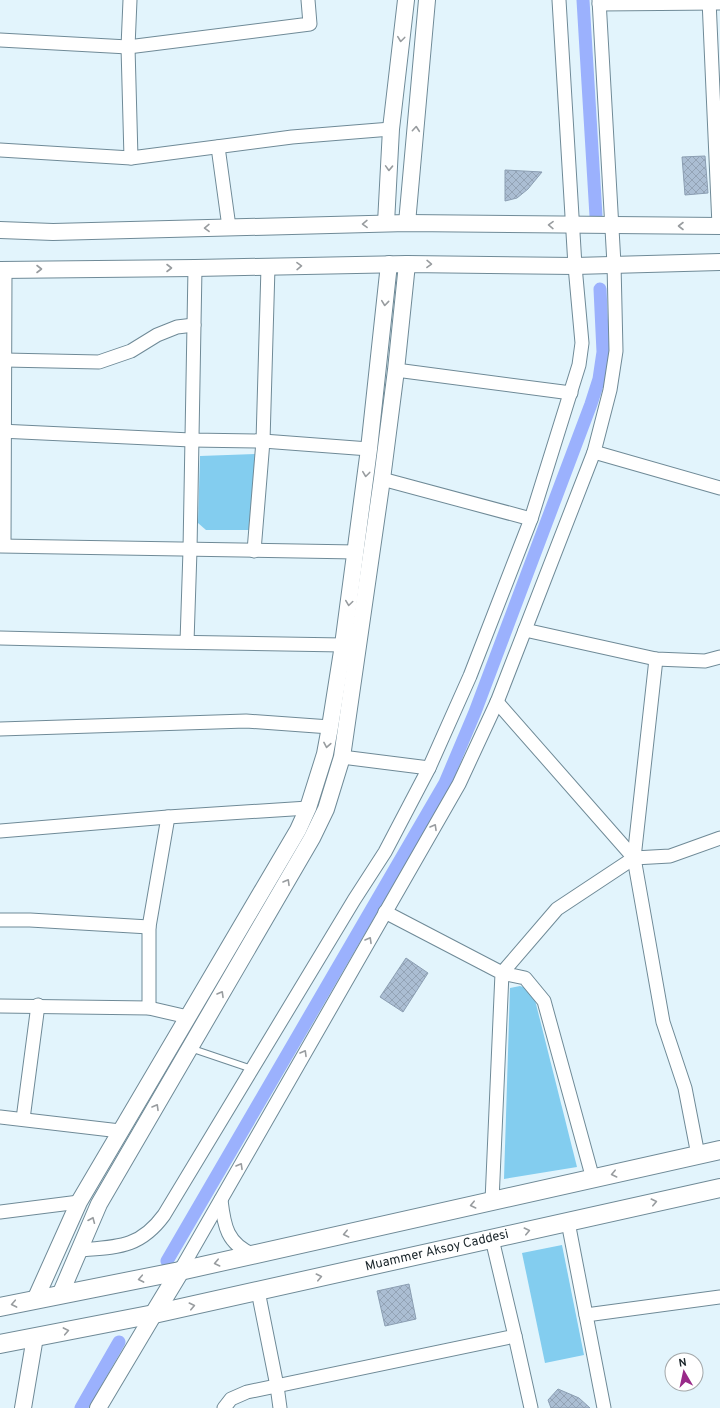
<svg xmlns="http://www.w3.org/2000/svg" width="720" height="1408" font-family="Overpass,sans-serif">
<defs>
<pattern id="building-cross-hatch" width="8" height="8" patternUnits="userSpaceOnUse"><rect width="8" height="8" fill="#abbed3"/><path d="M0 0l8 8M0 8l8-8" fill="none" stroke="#93a3b5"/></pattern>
</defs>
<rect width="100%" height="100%" fill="#e2f4fc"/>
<g fill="#83cdef">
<polygon points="255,454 249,530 206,530 198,523 200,456"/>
<polygon points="520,986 526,988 534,996 577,1167 504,1179 510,988"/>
<polygon points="562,1245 584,1355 545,1363 522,1253"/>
</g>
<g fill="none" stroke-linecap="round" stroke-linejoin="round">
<g stroke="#9bb1fd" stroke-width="13">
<polyline points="583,0 596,216"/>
<polyline points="167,1261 445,783 475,712 591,404 599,379 603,352 600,289"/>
<polyline points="81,1408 119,1342"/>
</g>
</g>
<g fill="url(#building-cross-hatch)" stroke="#8b9eb2">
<polygon points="705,156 708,193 685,195 682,157"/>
<polygon points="505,170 542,172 528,189 517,198 505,201"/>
<polygon points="406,958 428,973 403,1012 380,997"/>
<polygon points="409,1284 416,1319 385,1326 377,1291"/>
<polygon points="558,1389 579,1398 590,1408 551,1408 548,1400"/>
</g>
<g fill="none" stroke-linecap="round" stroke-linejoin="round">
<g stroke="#6f8a97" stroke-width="8">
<polyline id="service" points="190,1048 252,1069"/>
</g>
<g stroke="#6f8a97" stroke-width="15">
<g id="minor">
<polyline points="130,0 128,47 131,158"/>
<polyline points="709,0 719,226"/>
<polyline points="599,4 720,3"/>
<polyline points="0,40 128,47 310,24 308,0"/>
<polyline points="218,147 229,227"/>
<polyline points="0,150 131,158 292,137 391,129"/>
<polyline points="5,360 99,362 131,351 157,335 177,327 194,325"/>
<polyline points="396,370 571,393"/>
<polyline points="0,431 191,440 263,441 369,449"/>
<polyline points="594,452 720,488"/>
<polyline points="382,479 531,519"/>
<polyline points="4,545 5,270"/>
<polyline points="0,546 356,552"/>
<polyline points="254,551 263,441 268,267"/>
<polyline points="525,630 656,659 705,661 720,657"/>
<polyline points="0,638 164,642 343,645"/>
<polyline points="187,642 190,550 195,268"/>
<polyline points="497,702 634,858 663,1022 685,1088 698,1155"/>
<polyline points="0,729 246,721 330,727"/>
<polyline points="342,757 429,768"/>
<polyline points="0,831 168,817 308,808"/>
<polyline points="634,858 656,659"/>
<polyline points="385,912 502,973 492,1201"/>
<polyline points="0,920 30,920 149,927"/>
<polyline points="0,1006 149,1008 188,1017"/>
<polyline points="149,1008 149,927 168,817"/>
<polyline points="0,1117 120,1131"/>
<polyline points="23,1119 38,1005"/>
<polyline points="593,1179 544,1001 525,978 502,973 557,909 634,858 670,856 720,838"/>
<path d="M221 1200C224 1226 227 1244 254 1255"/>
<polyline points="0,1212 79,1202"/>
<polyline points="568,1222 604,1408"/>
<path d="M80 1250C117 1247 140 1248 164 1215L354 900 385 852 429 768 470 676 531 519 579 365 582 343 575 266 559 0"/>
<polyline points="180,1271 459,784 497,702 594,452 610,390 616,351 614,264 599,0"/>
<polyline points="258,1291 277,1386 280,1408"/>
<polyline points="586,1315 720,1297"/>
<polyline points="515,1336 531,1408"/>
<polyline points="224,1408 231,1399 247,1392 515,1336 492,1239"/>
</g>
</g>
<g stroke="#6f8a97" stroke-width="18">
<g id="tertiary">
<polyline points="386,223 391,129 406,0"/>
<polyline points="407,223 427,0"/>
<polyline points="0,230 53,232 407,223 720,226"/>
<polyline points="0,270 195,268 407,264 575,266 720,262"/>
<polyline points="60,1295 99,1204 312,838 326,809 342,757 382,479 396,370 407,264"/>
<polyline points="35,1300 79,1202 298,830 308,808 325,754 330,727 343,645 369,449 389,264"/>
<polyline points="23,1408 35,1337"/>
<polyline points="98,1408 154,1314"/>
</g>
</g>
<g stroke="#6f8a97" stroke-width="20">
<g id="secondary">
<polyline points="0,1307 180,1271 720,1150"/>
<polyline points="154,1314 180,1271"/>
<polyline points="0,1344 154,1314 720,1188"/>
</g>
</g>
<use href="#service" stroke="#fff" stroke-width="6"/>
<use href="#minor" stroke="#fff" stroke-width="13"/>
<use href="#tertiary" stroke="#fff" stroke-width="16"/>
<use href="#secondary" stroke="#fff" stroke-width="18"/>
</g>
<defs><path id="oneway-chevron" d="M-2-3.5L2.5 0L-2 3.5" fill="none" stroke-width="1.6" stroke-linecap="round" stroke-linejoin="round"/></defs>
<g stroke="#989c9f">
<use href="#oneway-chevron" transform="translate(401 39) rotate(97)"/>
<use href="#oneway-chevron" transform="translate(416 129) rotate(-85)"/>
<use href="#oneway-chevron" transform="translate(389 168) rotate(92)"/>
<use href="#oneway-chevron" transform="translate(365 224) rotate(179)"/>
<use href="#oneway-chevron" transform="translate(551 225) rotate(-179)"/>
<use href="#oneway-chevron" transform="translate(681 226) rotate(-180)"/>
<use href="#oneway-chevron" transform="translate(207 228) rotate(179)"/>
<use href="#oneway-chevron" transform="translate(429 264) rotate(1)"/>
<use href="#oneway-chevron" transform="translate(299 266) rotate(-1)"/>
<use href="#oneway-chevron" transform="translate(169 268)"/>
<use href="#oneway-chevron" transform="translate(39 269)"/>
<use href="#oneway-chevron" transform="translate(385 303) rotate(96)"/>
<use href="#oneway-chevron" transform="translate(366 474) rotate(97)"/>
<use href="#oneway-chevron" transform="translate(349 603) rotate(98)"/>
<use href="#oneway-chevron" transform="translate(327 745) rotate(100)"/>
<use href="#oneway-chevron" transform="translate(434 827) rotate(-60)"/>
<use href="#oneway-chevron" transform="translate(287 882) rotate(-60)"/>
<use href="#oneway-chevron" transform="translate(369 940) rotate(-60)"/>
<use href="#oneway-chevron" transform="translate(221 994) rotate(-60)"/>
<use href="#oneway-chevron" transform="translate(304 1053) rotate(-60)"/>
<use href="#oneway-chevron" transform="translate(156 1107) rotate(-60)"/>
<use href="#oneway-chevron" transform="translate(240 1166) rotate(-60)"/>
<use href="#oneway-chevron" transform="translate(614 1174) rotate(167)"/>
<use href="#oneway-chevron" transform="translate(654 1202) rotate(-13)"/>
<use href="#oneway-chevron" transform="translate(473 1205) rotate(167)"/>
<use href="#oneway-chevron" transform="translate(92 1220) rotate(-67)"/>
<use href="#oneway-chevron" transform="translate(527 1231) rotate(-13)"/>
<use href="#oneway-chevron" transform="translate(346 1234) rotate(167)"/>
<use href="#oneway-chevron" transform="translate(217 1263) rotate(167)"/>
<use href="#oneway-chevron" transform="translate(319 1277) rotate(-13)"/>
<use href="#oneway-chevron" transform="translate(141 1279) rotate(169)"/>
<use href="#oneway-chevron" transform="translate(14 1304) rotate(169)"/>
<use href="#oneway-chevron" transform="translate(192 1306) rotate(-13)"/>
<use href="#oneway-chevron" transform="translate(66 1331) rotate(-11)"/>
</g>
<g text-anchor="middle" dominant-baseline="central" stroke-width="4" stroke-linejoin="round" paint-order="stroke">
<g font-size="13" fill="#192429" stroke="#fff">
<text transform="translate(437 1251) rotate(-13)">Muammer Aksoy Caddesi</text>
</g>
</g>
<g transform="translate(684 1372) rotate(351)"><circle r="19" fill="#ffffff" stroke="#a3a7a9"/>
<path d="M0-3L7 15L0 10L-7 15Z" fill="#992a89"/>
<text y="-6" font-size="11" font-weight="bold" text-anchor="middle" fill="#192429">N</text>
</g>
</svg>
